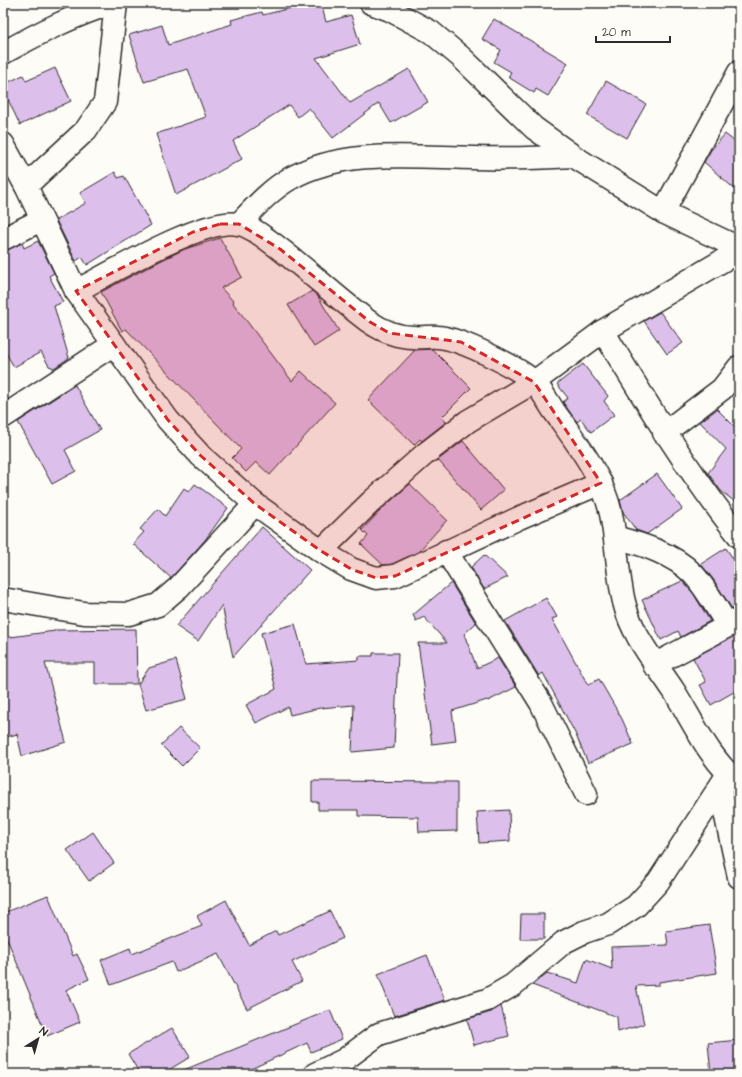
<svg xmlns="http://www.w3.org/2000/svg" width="742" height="1077" font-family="'Architects Daughter',sans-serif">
<rect width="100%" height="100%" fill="#fdfcf7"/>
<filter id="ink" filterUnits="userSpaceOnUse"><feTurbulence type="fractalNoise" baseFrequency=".025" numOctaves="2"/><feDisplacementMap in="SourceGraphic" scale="8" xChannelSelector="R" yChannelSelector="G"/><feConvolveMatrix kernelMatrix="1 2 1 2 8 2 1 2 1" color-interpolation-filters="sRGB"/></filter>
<g filter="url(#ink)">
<g fill="#ddbfec" stroke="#2b2b2b">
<polygon points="310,3 321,3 326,22 351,15 360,44 316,58 350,103 409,69 428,102 391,123 379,103 333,138 309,108 298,117 289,105 233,141 242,159 176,195 156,134 206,117 188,69 144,82 129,35 162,25 168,45 232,24 231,20 262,12 263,15"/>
<polygon points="494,19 568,63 548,96 536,89 534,93 508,77 511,72 494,62 501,50 482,39"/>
<polygon points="55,68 71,101 20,125 3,89 3,85 23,75 26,81"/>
<polygon points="606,81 646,104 627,138 587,115"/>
<polygon points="725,134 739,145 739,193 704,162 711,150"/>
<polygon points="115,172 118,178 124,176 151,225 87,265 82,257 76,261 56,220 86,203 80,193"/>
<polygon points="220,238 242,277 221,288 234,302 233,303 292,381 301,371 335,403 270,475 256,462 246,472 232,458 241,449 126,329 122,331 101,292 162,260 185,249"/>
<polygon points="38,241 54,273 49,276 63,302 54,306 69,358 54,368 49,366 41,352 14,367 3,348 3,251 22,243 24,248"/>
<polygon points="312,291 317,295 339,331 314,347 288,305"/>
<polygon points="660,312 683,343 667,354 644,321"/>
<polygon points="432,349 471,388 442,417 446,422 422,441 420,439 414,445 368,400 415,350"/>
<polygon points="583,364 608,396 604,401 614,415 591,432 581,419 577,422 564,404 563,402 568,398 557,384"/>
<polygon points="75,385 100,430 65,450 76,471 52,484 18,422"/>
<polygon points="717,409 739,431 739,505 721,491 708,473 726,449 700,422"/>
<polygon points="463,441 504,490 481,510 438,460"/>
<polygon points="657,474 682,509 647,534 636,530 623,512 620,500"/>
<polygon points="195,484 228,508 205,540 171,578 133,544 144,532 140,529 158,509 165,516 184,488 189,492"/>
<polygon points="410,484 447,520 418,552 392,564 383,565 361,544 368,536 362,530 383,508"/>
<polygon points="262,527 310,570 233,657 222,605 198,641 176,626"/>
<polygon points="726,548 739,568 739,608 732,609 713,579 701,564"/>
<polygon points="484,555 508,577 484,589 471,567"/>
<polygon points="682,581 693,593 710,621 681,637 678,631 661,640 642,600"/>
<polygon points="451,583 476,623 464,634 477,668 498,658 516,687 488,701 487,700 452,711 456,741 432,744 418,643 447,643 424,617 416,621 413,615"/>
<polygon points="546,598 557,617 552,619 588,685 599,679 622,719 633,744 588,763 575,733 543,673 539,676 505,621"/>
<polygon points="295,624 306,664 359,660 359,656 373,656 373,653 398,653 394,748 352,752 354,705 320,708 290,715 288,707 256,723 246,705 276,689 261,633"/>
<polygon points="136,629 137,684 95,684 95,663 45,663 66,742 22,756 17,734 3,738 3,638 55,631 55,630"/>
<polygon points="738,634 739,689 711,705 700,685 706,682 693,658"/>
<polygon points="176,660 187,699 146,710 138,684 149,668"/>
<polygon points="179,728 200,748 182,766 161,745"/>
<polygon points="312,781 457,782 457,831 419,832 418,817 358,816 358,810 318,810 318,802 312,802"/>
<polygon points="509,810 510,841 479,843 477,812"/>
<polygon points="93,832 114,863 89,881 67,850"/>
<polygon points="48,895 73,956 77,954 89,979 66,990 80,1022 47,1036 3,929 3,913"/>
<polygon points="226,900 249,945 276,931 278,935 330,911 343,938 292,962 302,981 247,1009 218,954 176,972 172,962 111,985 101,960 130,948 132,954 202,926 197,916"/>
<polygon points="521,914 544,914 544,939 520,939"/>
<polygon points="709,925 717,973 659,982 659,985 636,986 644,1024 618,1032 617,1017 532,985 547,973 578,983 586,959 612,969 611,947 668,945 666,931"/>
<polygon points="427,955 445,1000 394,1016 378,974"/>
<polygon points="501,1006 509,1036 474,1045 467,1019 491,1012"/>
<polygon points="330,1010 342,1039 311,1052 307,1043 240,1074 174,1074"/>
<polygon points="172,1028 190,1057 162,1074 140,1074 128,1054"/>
<polygon points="739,1040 739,1074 711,1074 708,1043"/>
</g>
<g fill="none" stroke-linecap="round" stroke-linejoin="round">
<g stroke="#2b2b2b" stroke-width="25">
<g id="minor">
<polyline points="371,3 390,10 431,32 462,58 534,128 573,156 663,212 739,248"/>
<path d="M3 53C39 33 74 15 113 3"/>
<polyline points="3,144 26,186 76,291 168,420 201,456 255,504 321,551 351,569 376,578 395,576 519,518 601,483"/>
<polyline points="26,186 86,130 105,102 116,3"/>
<polyline points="663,212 739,72"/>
<path d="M239 224C255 207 271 189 291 178 345 148 414 157 473 158 506 159 539 158 573 156"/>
<polyline points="3,239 41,220"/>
<path d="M76 291C109 274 204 217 238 224 248 225 260 234 268 240 303 265 333 295 368 321 381 330 397 337 413 337 421 338 430 336 438 337 459 338 520 368 535 383 542 391 548 402 554 411 576 442 603 476 611 514 617 543 617 573 624 602 632 636 655 662 674 691 694 723 709 759 739 783"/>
<path d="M603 331C646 402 688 472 739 536"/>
<polyline points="3,417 114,344"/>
<polyline points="664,433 722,389 739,367"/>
<path d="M615 537C641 544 674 554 693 574 707 589 717 609 728 626"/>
<polyline points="321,551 371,502 425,454 468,421 534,382 603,331 739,251"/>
<polyline points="446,551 541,703 586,794"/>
<polyline points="3,599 84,613 129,614 158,605 179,587 255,504"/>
<polyline points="654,665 739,620"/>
<polyline points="720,789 739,877"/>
<polyline points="315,1074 344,1060 379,1034 487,1000 513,985 564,942 584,932 608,924 636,906 658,882 728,774"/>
</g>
</g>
<use href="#minor" stroke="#fdfcf7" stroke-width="22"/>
</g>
</g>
<path fill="#d62828" fill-opacity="0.2" stroke="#d62828" stroke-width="3" stroke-dasharray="8 5" stroke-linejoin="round" d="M220 224H239L280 249 370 322 389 333 461 342 534 382 601 483 395 576 376 578 351 569 321 551 255 504 201 456 168 420 76 291 193 232Z"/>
<rect width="742" height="1077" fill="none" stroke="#fdfcf7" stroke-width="16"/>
<rect x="8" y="8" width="726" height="1061" fill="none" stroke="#2b2b2b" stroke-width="1.5" filter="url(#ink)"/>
<g transform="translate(38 1039) rotate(37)" stroke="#fdfcf7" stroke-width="3" paint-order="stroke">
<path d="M0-3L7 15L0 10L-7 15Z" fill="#2b2b2b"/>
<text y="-6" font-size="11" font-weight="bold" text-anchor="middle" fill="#2b2b2b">N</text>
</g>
<path d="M596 36v6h74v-6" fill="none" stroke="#2b2b2b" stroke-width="2"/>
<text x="602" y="36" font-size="12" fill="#2b2b2b" stroke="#fdfcf7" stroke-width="3" paint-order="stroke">20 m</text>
</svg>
